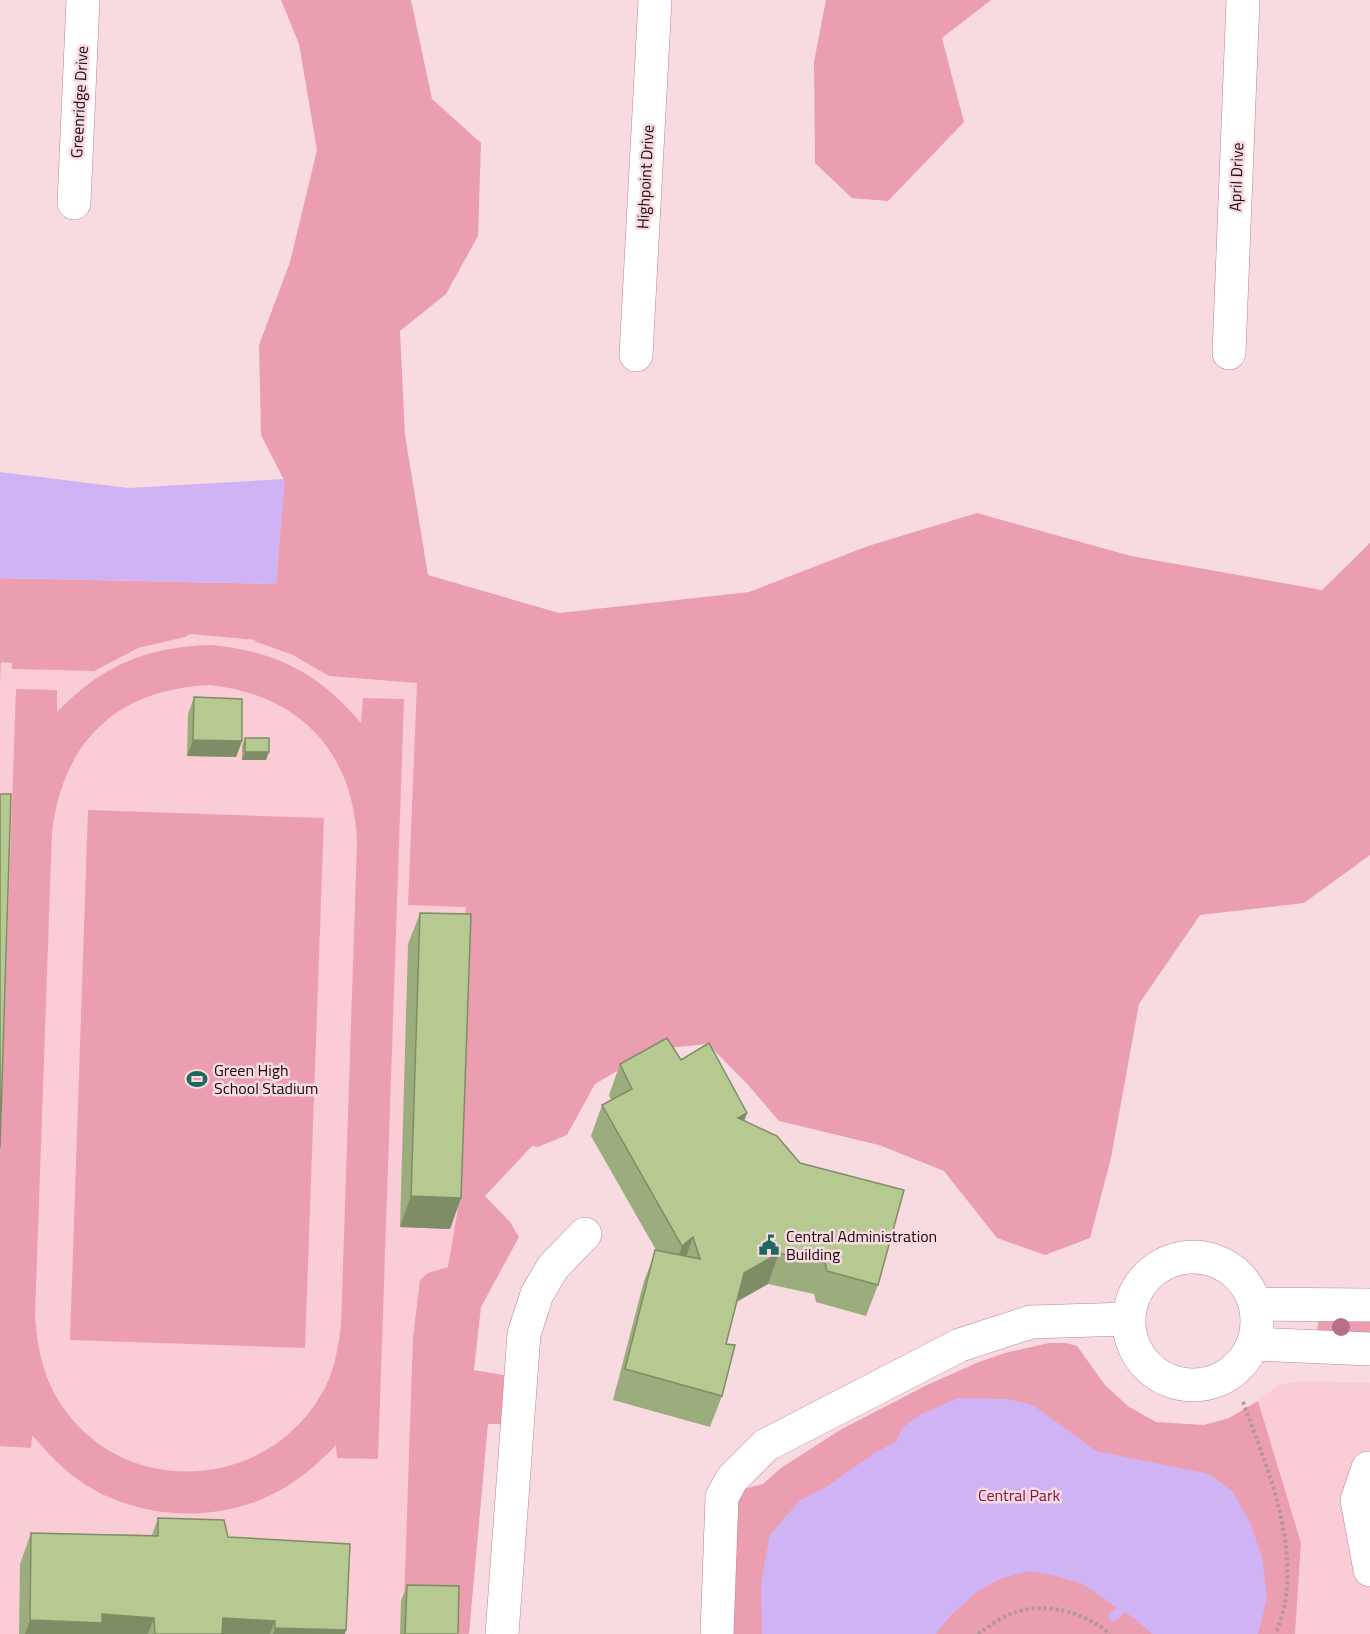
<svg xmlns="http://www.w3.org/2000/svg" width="1370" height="1634" font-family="'Titillium Web',sans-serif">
<rect width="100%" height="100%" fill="#f7dbe1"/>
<g fill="#faccd6">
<polygon points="0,616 487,662 452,1634 0,1634"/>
<polygon points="1301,1381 1370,1383 1370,1634 1295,1634 1301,1543 1258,1401 1278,1385"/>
</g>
<g fill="#eb9eb0" fill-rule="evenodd">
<polygon points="281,0 411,0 432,99 481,143 478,236 446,294 400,331 405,435 428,575 559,613 749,592 868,546 977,513 1131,556 1322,590 1370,543 1370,855 1304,903 1200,915 1139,1004 1111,1158 1090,1238 1045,1255 997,1238 944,1171 879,1145 779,1121 749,1086 708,1044 655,1049 595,1084 567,1135 538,1147 532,1146 485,1196 510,1222 519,1237 481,1307 474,1370 504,1375 501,1424 488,1424 469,1634 452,1634 404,1601 413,1338 420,1280 428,1273 448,1267 458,1208 465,978 463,933 466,907 408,905 417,683 329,676 293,655 254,641 257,640 190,634 185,637 138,648 94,671 12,669 12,663 1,662 0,681 0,578 276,584 284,480 261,435 259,345 290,262 317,150 299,44"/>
<polygon points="826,0 991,0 942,38 964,122 888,201 852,198 815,163 814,62"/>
<path d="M211 645C275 651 319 673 361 723L363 698 404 699 378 1459 337 1458 336 1445C317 1465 296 1483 271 1495 207 1526 122 1518 67 1471 54 1460 43 1448 32 1435L31 1448 0 1446V1151L16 689 57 690V712C103 665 145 647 211 645ZM210 685C300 695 354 752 357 843L341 1325C338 1349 334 1374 321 1395 265 1491 125 1499 62 1406 43 1378 37 1347 35 1315L52 832C63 741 117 689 210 685Z"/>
<polygon points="88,810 324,818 305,1348 70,1340"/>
<polygon points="1370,1318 1370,1338 1320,1332 1317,1329 1319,1319"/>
<polygon points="1049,1343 1066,1343 1077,1346 1105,1385 1129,1407 1156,1422 1204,1425 1229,1418 1258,1401 1301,1543 1295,1634 724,1634 729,1508 743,1489 763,1484 781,1468 840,1430 927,1385 979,1362 1005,1353"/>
</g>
<g fill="#cfb3f4">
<polygon points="0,472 128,488 285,479 276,584 0,578"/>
<polygon points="958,1398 1007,1399 1033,1405 1096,1451 1209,1474 1232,1491 1249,1520 1262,1557 1267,1597 1258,1634 1152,1634 1133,1617 1117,1608 1083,1584 1056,1576 1028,1571 1000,1579 978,1591 950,1616 936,1634 762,1634 761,1582 770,1535 799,1501 826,1487 876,1452 896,1442 902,1428 919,1415"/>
</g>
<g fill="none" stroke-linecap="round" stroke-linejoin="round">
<polyline stroke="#cfb3f4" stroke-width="9" points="1113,1617 1121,1610"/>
<g stroke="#c18291" stroke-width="34">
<g id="minor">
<polyline points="74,203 83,0"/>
<polyline points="1229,353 1243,0"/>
<polyline points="636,355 655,0"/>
<circle cx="1193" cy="1321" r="64"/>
<polyline points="1255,1304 1370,1305"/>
<polyline points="1254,1344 1370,1349"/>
<polyline points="1370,1468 1368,1468 1357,1500 1370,1570"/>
<polyline points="502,1634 524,1334 537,1294 553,1267 585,1234"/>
<polyline points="717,1634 722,1497 732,1479 766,1445 960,1345 1031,1322 1128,1319"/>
</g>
</g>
<g stroke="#b1979d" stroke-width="4" stroke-dasharray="3 3" stroke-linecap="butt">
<path d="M1243 1402C1266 1465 1296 1534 1285 1603 1283 1613 1279 1624 1276 1634"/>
<path d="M978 1634C987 1628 996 1621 1006 1616 1040 1600 1082 1610 1110 1634"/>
</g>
<use href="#minor" stroke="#fff" stroke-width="33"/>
</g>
<circle fill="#b96e89" cx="1341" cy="1327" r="9"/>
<g fill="#9cad7d">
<polygon points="194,697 242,741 236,757 187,756 188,714"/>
<polygon points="245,738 269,752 266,760 242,760 242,746"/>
<polygon points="420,913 461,1198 450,1229 400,1227 408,944"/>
<polygon points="681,1060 744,1121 878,1285 866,1316 816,1302 814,1294 768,1284 737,1302 726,1344 722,1396 710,1427 613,1400 644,1281 656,1250 591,1136 602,1105 611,1100 609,1095 620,1064"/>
<polygon points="158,1518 228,1537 345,1634 19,1634 20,1564 31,1533 152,1535"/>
<polygon points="407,1585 458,1634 400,1634 401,1601"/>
</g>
<g fill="#7f8d66">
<polygon points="193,740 242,741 236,757 187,756"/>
<polygon points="245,752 269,752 266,760 242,760"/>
<polygon points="747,1113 736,1144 738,1118"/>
<polygon points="411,1196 461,1198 450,1229 400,1227"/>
<polygon points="693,1237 682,1268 671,1277 682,1246"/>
<polygon points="779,1253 768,1284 732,1304 744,1273"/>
<polygon points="102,1614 154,1618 148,1634 25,1634 30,1620"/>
<polygon points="223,1618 275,1621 270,1634 217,1634"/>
<polygon points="275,1628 346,1630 345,1634 273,1634"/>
</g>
<g fill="#b5c991" stroke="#7f8d66" stroke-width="1.5">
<polygon points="194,697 242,699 242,741 193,740"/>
<rect x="245" y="738" width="24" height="14"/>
<polygon points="0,794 11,794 0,1148"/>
<polygon points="420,913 471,914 461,1198 411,1196"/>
<polygon points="667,1038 681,1060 709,1043 747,1113 738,1118 777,1136 800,1163 904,1190 878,1285 827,1271 825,1263 779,1253 744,1273 726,1344 735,1345 722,1396 625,1369 655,1250 700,1259 693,1237 682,1246 602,1105 632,1089 620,1064"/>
<polygon points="158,1518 224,1520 228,1537 350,1544 346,1630 275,1628 275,1621 223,1618 222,1634 155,1634 154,1618 102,1614 102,1623 30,1620 31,1533 158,1536"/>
<polygon points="407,1585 459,1586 458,1634 405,1634"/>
</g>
<defs>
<g id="stadium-bare" transform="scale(1.62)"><path d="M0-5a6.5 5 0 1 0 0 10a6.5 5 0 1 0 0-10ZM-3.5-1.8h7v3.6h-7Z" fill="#1f6860" stroke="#f7dbe1" stroke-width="2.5" paint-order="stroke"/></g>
<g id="civic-bare" transform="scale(1.62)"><path d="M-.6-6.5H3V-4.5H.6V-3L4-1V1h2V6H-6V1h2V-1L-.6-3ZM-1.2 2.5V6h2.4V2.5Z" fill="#1f6860" stroke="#f7dbe1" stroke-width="2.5" paint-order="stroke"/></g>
</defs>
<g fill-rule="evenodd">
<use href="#stadium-bare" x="197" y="1079"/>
<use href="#civic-bare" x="769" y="1245"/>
</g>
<g text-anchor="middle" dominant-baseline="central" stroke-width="5" stroke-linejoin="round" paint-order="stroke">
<g font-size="16" fill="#1b060c" stroke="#f7dbe1">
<text transform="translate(79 102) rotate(-87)">Greenridge Drive</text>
<text transform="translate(645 177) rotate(-87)">Highpoint Drive</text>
<text transform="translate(1236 177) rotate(-88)">April Drive</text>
</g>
<g font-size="16" fill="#1b060c" stroke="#f7dbe1" text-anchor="start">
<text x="214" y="1070">Green High<tspan x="214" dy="18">School Stadium</tspan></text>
<text x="786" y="1236">Central Administration<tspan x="786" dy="18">Building</tspan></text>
</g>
<g font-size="16" fill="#861541" stroke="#f7dbe1">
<text x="1019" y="1495">Central Park</text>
</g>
</g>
</svg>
